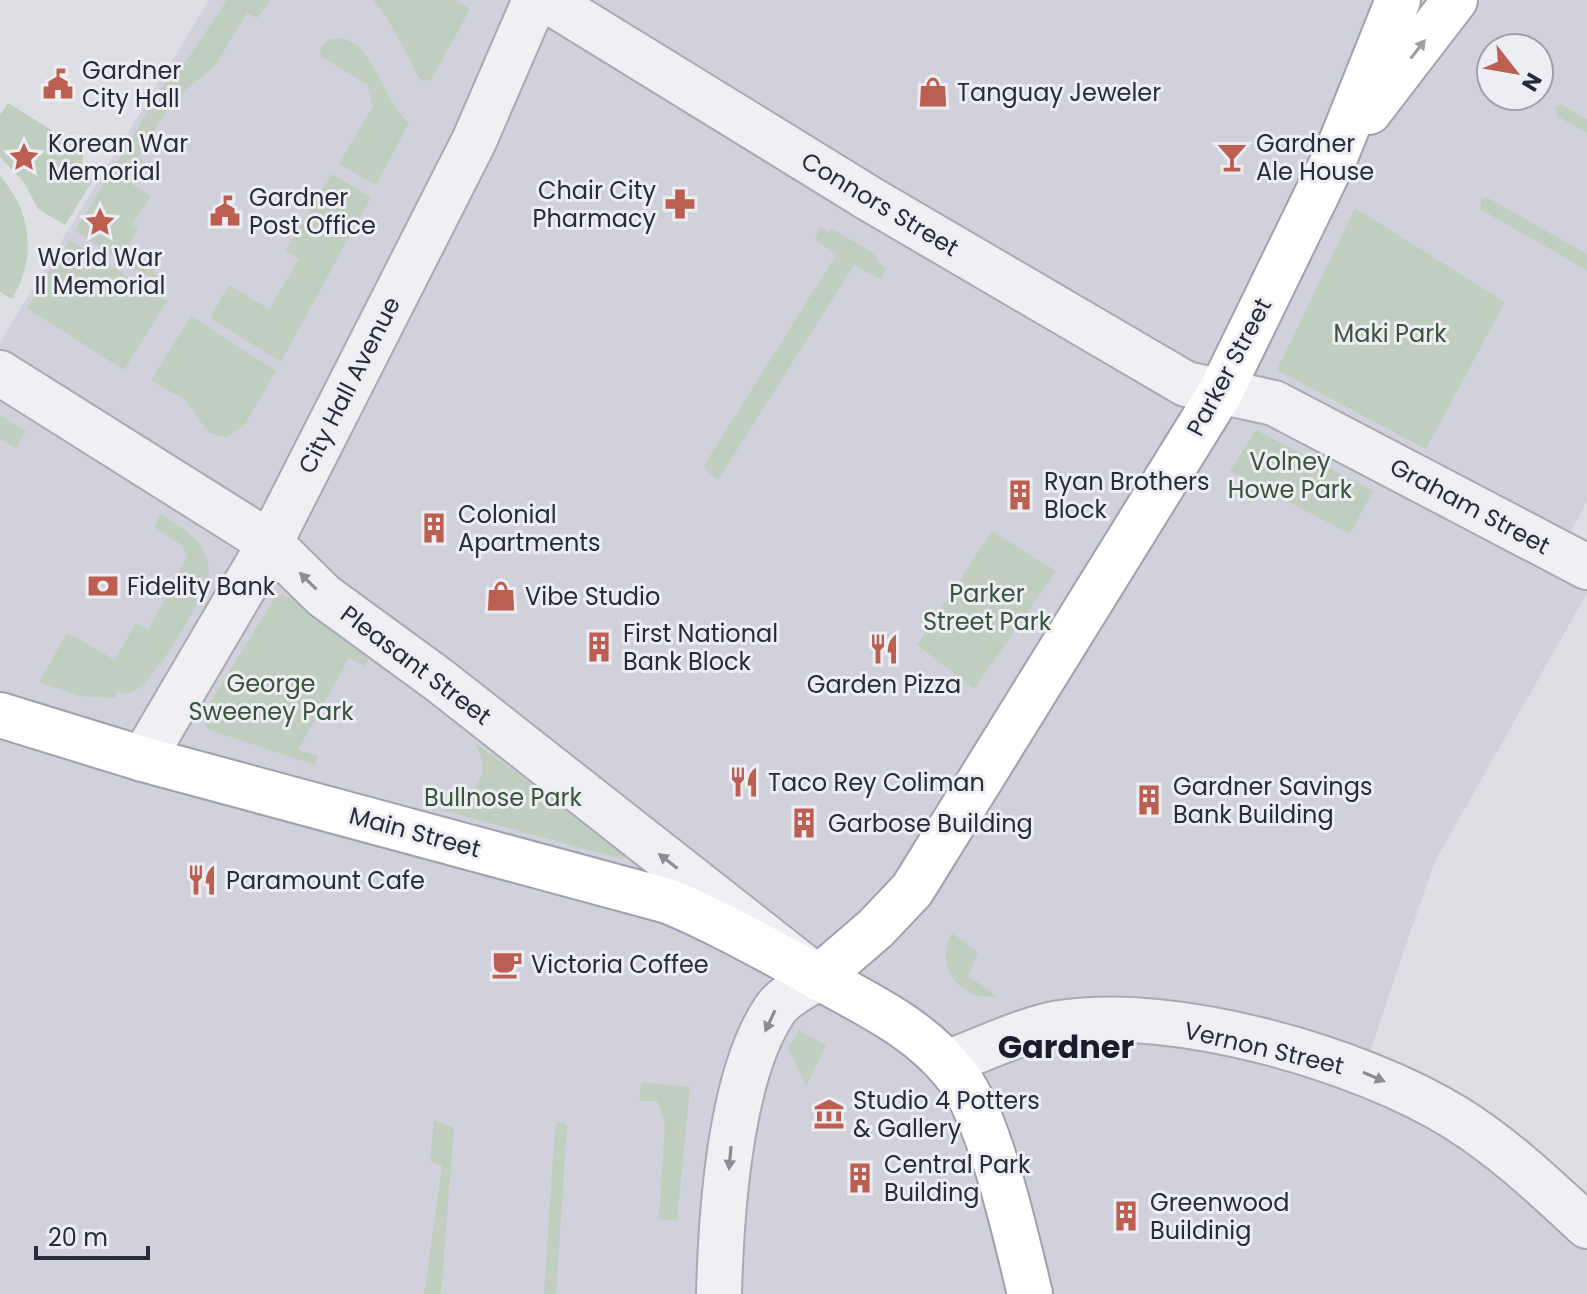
<svg xmlns="http://www.w3.org/2000/svg" width="1587" height="1294" font-family="Poppins,sans-serif">
<rect width="100%" height="100%" fill="#dedfe5"/>
<path fill="#d0d1da" fill-rule="evenodd" d="M209 0H1587V501L1560 552 1587 567V593L1434 863 1363 1072 1587 1226V1294H0V342ZM1491 48H1539V96H1491Z"/>
<g fill="#c0cec0">
<polygon points="227,0 271,0 257,18 247,13 215,66 173,100 138,157 145,162 132,184 151,196 132,225 138,229 126,249 156,267 153,273 163,279 161,284 75,231 168,78 189,57"/>
<polygon points="373,0 456,0 470,9 431,80 423,81 418,76 388,19"/>
<path d="M341 38C376 46 382 100 409 123L376 185 339 164 373 106 367 84 320 56 321 47 330 39Z"/>
<polygon points="8,103 84,150 82,167 93,180 65,225 38,209 24,182 0,157 0,115"/>
<polygon points="1562,105 1587,119 1587,133 1557,116 1555,108"/>
<polygon points="332,174 371,197 281,362 210,318 229,285 269,309 299,259 285,251"/>
<path d="M0 176C32 212 37 257 12 299L0 292Z"/>
<polygon points="1482,198 1488,198 1587,254 1587,270 1480,209"/>
<polygon points="1355,208 1505,302 1426,449 1277,370"/>
<polygon points="820,226 829,232 832,229 875,254 878,262 886,268 882,277 877,278 854,265 718,480 703,467 836,255 815,239"/>
<polygon points="69,240 167,301 124,370 27,308"/>
<polygon points="191,316 276,371 244,426 227,437 209,433 185,400 151,380"/>
<polygon points="0,415 26,431 16,448 0,439"/>
<polygon points="1256,430 1373,491 1350,534 1230,471"/>
<path d="M161 514C182 528 206 541 209 568 211 590 159 671 142 686 137 690 131 692 125 694L118 691 115 698 79 696 39 682 67 633 115 660 136 623 148 629 188 556 180 544 154 527Z"/>
<polygon points="992,531 1056,571 974,689 917,645"/>
<polygon points="281,595 296,600 369,659 365,666 349,658 298,750 318,756 315,765 207,729 203,714 276,596"/>
<path d="M474 742 626 851 627 857 622 859 442 810 448 800C480 797 492 769 474 742Z"/>
<path d="M952 933 978 953 968 976 997 996C961 1003 933 965 952 933Z"/>
<polygon points="799,1030 826,1046 806,1086 788,1048"/>
<polygon points="642,1082 690,1087 677,1221 659,1219 665,1125 658,1101 639,1101"/>
<polygon points="434,1120 454,1128 441,1294 424,1294 442,1166 430,1161"/>
<polygon points="563,1122 567,1126 556,1294 544,1294 555,1129 556,1123"/>
</g>
<g fill="none" stroke-linecap="round" stroke-linejoin="round">
<g stroke="#a8a9b2" stroke-width="48">
<g id="minor">
<polyline points="547,0 870,199 1186,384 1274,403 1587,567"/>
<path d="M0 373 270 543 324 596 439 680 818 978C804 987 783 996 774 1011 730 1077 721 1215 719 1294"/>
<polyline points="143,759 270,543 474,141 535,0"/>
<path d="M946 1063C980 1051 1024 1029 1060 1023 1174 1005 1359 1058 1456 1118 1504 1148 1545 1187 1587 1226"/>
</g>
</g>
<g stroke="#9fa1b0" stroke-width="48">
<g id="major">
<polyline points="1369,112 1455,0"/>
<path d="M0 715 143 759 668 901C721 923 769 951 820 978 870 1006 921 1029 957 1076 991 1121 1016 1237 1030 1294"/>
<polyline points="818,978 876,928 912,890 1221,391 1336,155 1398,0"/>
</g>
</g>
<use href="#minor" stroke="#f0f0f4" stroke-width="44"/>
<use href="#major" stroke="#fff" stroke-width="44"/>
</g>
<defs><path id="oneway-solid" d="M-6-.8H1V-3.2L6.5 0L1 3.2V.8H-6Z" transform="scale(2)"/></defs>
<use fill="#9f9fa6" href="#oneway-solid" transform="translate(1418 49) rotate(-52)"/>
<g fill="#8c8d97">
<use href="#oneway-solid" transform="translate(308 581) rotate(-135)"/>
<use href="#oneway-solid" transform="translate(668 861) rotate(-142)"/>
<use href="#oneway-solid" transform="translate(770 1021) rotate(115)"/>
<use href="#oneway-solid" transform="translate(1374 1077) rotate(23)"/>
<use href="#oneway-solid" transform="translate(730 1158) rotate(95)"/>
</g>
<defs>
<g id="civic-bare" transform="scale(2.4)"><path d="M-.6-6.5H3V-4.5H.6V-3L4-1V1h2V6H-6V1h2V-1L-.6-3ZM-1.2 2.5V6h2.4V2.5Z" fill="#bd5f50" stroke="#edeef3" stroke-width="2.5" paint-order="stroke"/></g>
<g id="shop-bare" transform="scale(2.4)"><path d="M-5-2.5h2.3a2.7 3.5 0 0 1 5.4 0H5L5.5 6h-11ZM-1.5-2.5h3a1.5 2.3 0 0 0-3 0Z" fill="#bd5f50" stroke="#edeef3" stroke-width="2.5" paint-order="stroke"/></g>
<g id="sight-bare" transform="scale(2.4)"><path d="M0-6L1.8-2.2L6-1.7L2.9 1.2L3.7 5.4L0 3.3L-3.7 5.4L-2.9 1.2L-6-1.7L-1.8-2.2Z" fill="#bd5f50" stroke="#edeef3" stroke-width="2.5" paint-order="stroke"/></g>
<g id="bar-bare" transform="scale(2.4)"><path d="M-6-5H6L.8 .8V4.5H3.5V6h-7V4.5H-.8V.8Z" fill="#bd5f50" stroke="#edeef3" stroke-width="2.5" paint-order="stroke"/></g>
<g id="pharmacy-bare" transform="scale(2.4)"><path d="M-2-6h4v4h4v4h-4v4h-4v-4h-4v-4h4Z" fill="#bd5f50" stroke="#edeef3" stroke-width="2.5" paint-order="stroke"/></g>
<g id="building-bare" transform="scale(2.4)"><path d="M-4-6H4V6H1V3H-1V6H-4ZM-2.5-4.3h1.7v1.8h-1.7ZM.8-4.3h1.7v1.8H.8ZM-2.5-1h1.7V.8h-1.7ZM.8-1h1.7V.8H.8Z" fill="#bd5f50" stroke="#edeef3" stroke-width="2.5" paint-order="stroke"/></g>
<g id="bank-bare" transform="scale(2.4)"><path d="M-6-4H6V4H-6ZM0-2.3a2.3 2.3 0 1 0 0 4.6a2.3 2.3 0 1 0 0-4.6Z" fill="#bd5f50" stroke="#edeef3" stroke-width="2.5" paint-order="stroke"/></g>
<g id="restaurant-bare" transform="scale(2.4)"><path d="M-5-6h1v4h1v-4h1v4h1v-4h1v5L-1.5 .5V6h-2V.5L-5-1ZM5-6V6H3V1.5H1.5Q1.5-4 5-6Z" fill="#bd5f50" stroke="#edeef3" stroke-width="2.5" paint-order="stroke"/></g>
<g id="cafe-bare" transform="scale(2.4)"><path d="M-5.5-4.5H6V0H3Q3 3.5 0 3.5H-2.5Q-5.5 3.5-5.5 0ZM3-3.2v2h1.7v-2ZM-6 4.5H4V6H-6Z" fill="#bd5f50" stroke="#edeef3" stroke-width="2.5" paint-order="stroke"/></g>
<g id="museum-bare" transform="scale(2.4)"><path d="M0-6L6-3V-2H-6V-3ZM-5-1h2V3h-2ZM-1-1h2V3h-2ZM3-1h2V3H3ZM-6 4H6V6H-6Z" fill="#bd5f50" stroke="#edeef3" stroke-width="2.5" paint-order="stroke"/></g>
</defs>
<g fill-rule="evenodd">
<use href="#civic-bare" x="58" y="84"/>
<use href="#shop-bare" x="933" y="92"/>
<use href="#sight-bare" x="24" y="157"/>
<use href="#bar-bare" x="1232" y="157"/>
<use href="#pharmacy-bare" x="680" y="204"/>
<use href="#civic-bare" x="225" y="211"/>
<use href="#sight-bare" x="100" y="222"/>
<use href="#building-bare" x="1020" y="495"/>
<use href="#building-bare" x="434" y="528"/>
<use href="#bank-bare" x="103" y="586"/>
<use href="#shop-bare" x="501" y="596"/>
<use href="#building-bare" x="599" y="647"/>
<use href="#restaurant-bare" x="884" y="649"/>
<use href="#restaurant-bare" x="744" y="782"/>
<use href="#building-bare" x="1149" y="800"/>
<use href="#building-bare" x="804" y="823"/>
<use href="#restaurant-bare" x="202" y="880"/>
<use href="#cafe-bare" x="507" y="964"/>
<use href="#museum-bare" x="829" y="1114"/>
<use href="#building-bare" x="860" y="1178"/>
<use href="#building-bare" x="1126" y="1216"/>
</g>
<g text-anchor="middle" dominant-baseline="central" stroke-width="6" stroke-linejoin="round" paint-order="stroke">
<g font-size="24" fill="#292a3a" stroke="#edeef3" text-anchor="start">
<text x="82" y="70">Gardner<tspan x="82" dy="28">City Hall</tspan></text>
<text x="957" y="92">Tanguay Jeweler</text>
<text x="48" y="143">Korean War<tspan x="48" dy="28">Memorial</tspan></text>
<text x="1256" y="143">Gardner<tspan x="1256" dy="28">Ale House</tspan></text>
<text x="656" y="190" text-anchor="end">Chair City<tspan x="656" dy="28">Pharmacy</tspan></text>
<text x="249" y="197">Gardner<tspan x="249" dy="28">Post Office</tspan></text>
<text x="100" y="257" text-anchor="middle">World War<tspan x="100" dy="28">II Memorial</tspan></text>
<text x="1044" y="481">Ryan Brothers<tspan x="1044" dy="28">Block</tspan></text>
<text x="458" y="514">Colonial<tspan x="458" dy="28">Apartments</tspan></text>
<text x="127" y="586">Fidelity Bank</text>
<text x="525" y="596">Vibe Studio</text>
<text x="623" y="633">First National<tspan x="623" dy="28">Bank Block</tspan></text>
<text x="884" y="684" text-anchor="middle">Garden Pizza</text>
<text x="768" y="782">Taco Rey Coliman</text>
<text x="1173" y="786">Gardner Savings<tspan x="1173" dy="28">Bank Building</tspan></text>
<text x="828" y="823">Garbose Building</text>
<text x="226" y="880">Paramount Cafe</text>
<text x="531" y="964">Victoria Coffee</text>
<text x="853" y="1100">Studio 4 Potters<tspan x="853" dy="28">&amp; Gallery</tspan></text>
<text x="884" y="1164">Central Park<tspan x="884" dy="28">Building</tspan></text>
<text x="1150" y="1202">Greenwood<tspan x="1150" dy="28">Buildinig</tspan></text>
</g>
<g font-size="24" fill="#292a3a" stroke="#edeef3">
<text transform="translate(880 204) rotate(31)">Connors Street</text>
<text transform="translate(1229 367) rotate(-62)">Parker Street</text>
<text transform="translate(349 385) rotate(-63)">City Hall Avenue</text>
<text transform="translate(1470 506) rotate(28)">Graham Street</text>
<text transform="translate(416 665) rotate(37)">Pleasant Street</text>
<text transform="translate(415 832) rotate(15)">Main Street</text>
<text transform="translate(1264 1048) rotate(13)">Vernon Street</text>
</g>
<g font-size="24" fill="#38543b" stroke="#edeef3">
<text x="1390" y="333">Maki Park</text>
<text x="1290" y="461">Volney<tspan x="1290" dy="28">Howe Park</tspan></text>
<text x="987" y="593">Parker<tspan x="987" dy="28">Street Park</tspan></text>
<text x="271" y="683">George<tspan x="271" dy="28">Sweeney Park</tspan></text>
<text x="503" y="797">Bullnose Park</text>
</g>
<g font-size="32" font-weight="bold" fill="#1b1c2b" stroke="#edeef3">
<text x="1066" y="1046">Gardner</text>
</g>
</g>
<g transform="translate(1515 72) rotate(121)"><circle r="38" fill="#edeef3" stroke="#9fa0a9" stroke-width="2"/>
<path d="M0-6L14 30L0 20L-14 30Z" fill="#bd5f50"/>
<text y="-12" font-size="22" font-weight="bold" text-anchor="middle" fill="#292a3a">N</text>
</g>
<path d="M36 1246v12h112v-12" fill="none" stroke="#292a3a" stroke-width="4"/>
<text x="48" y="1246" font-size="24" fill="#292a3a" stroke="#edeef3" stroke-width="6" paint-order="stroke">20 m</text>
</svg>
